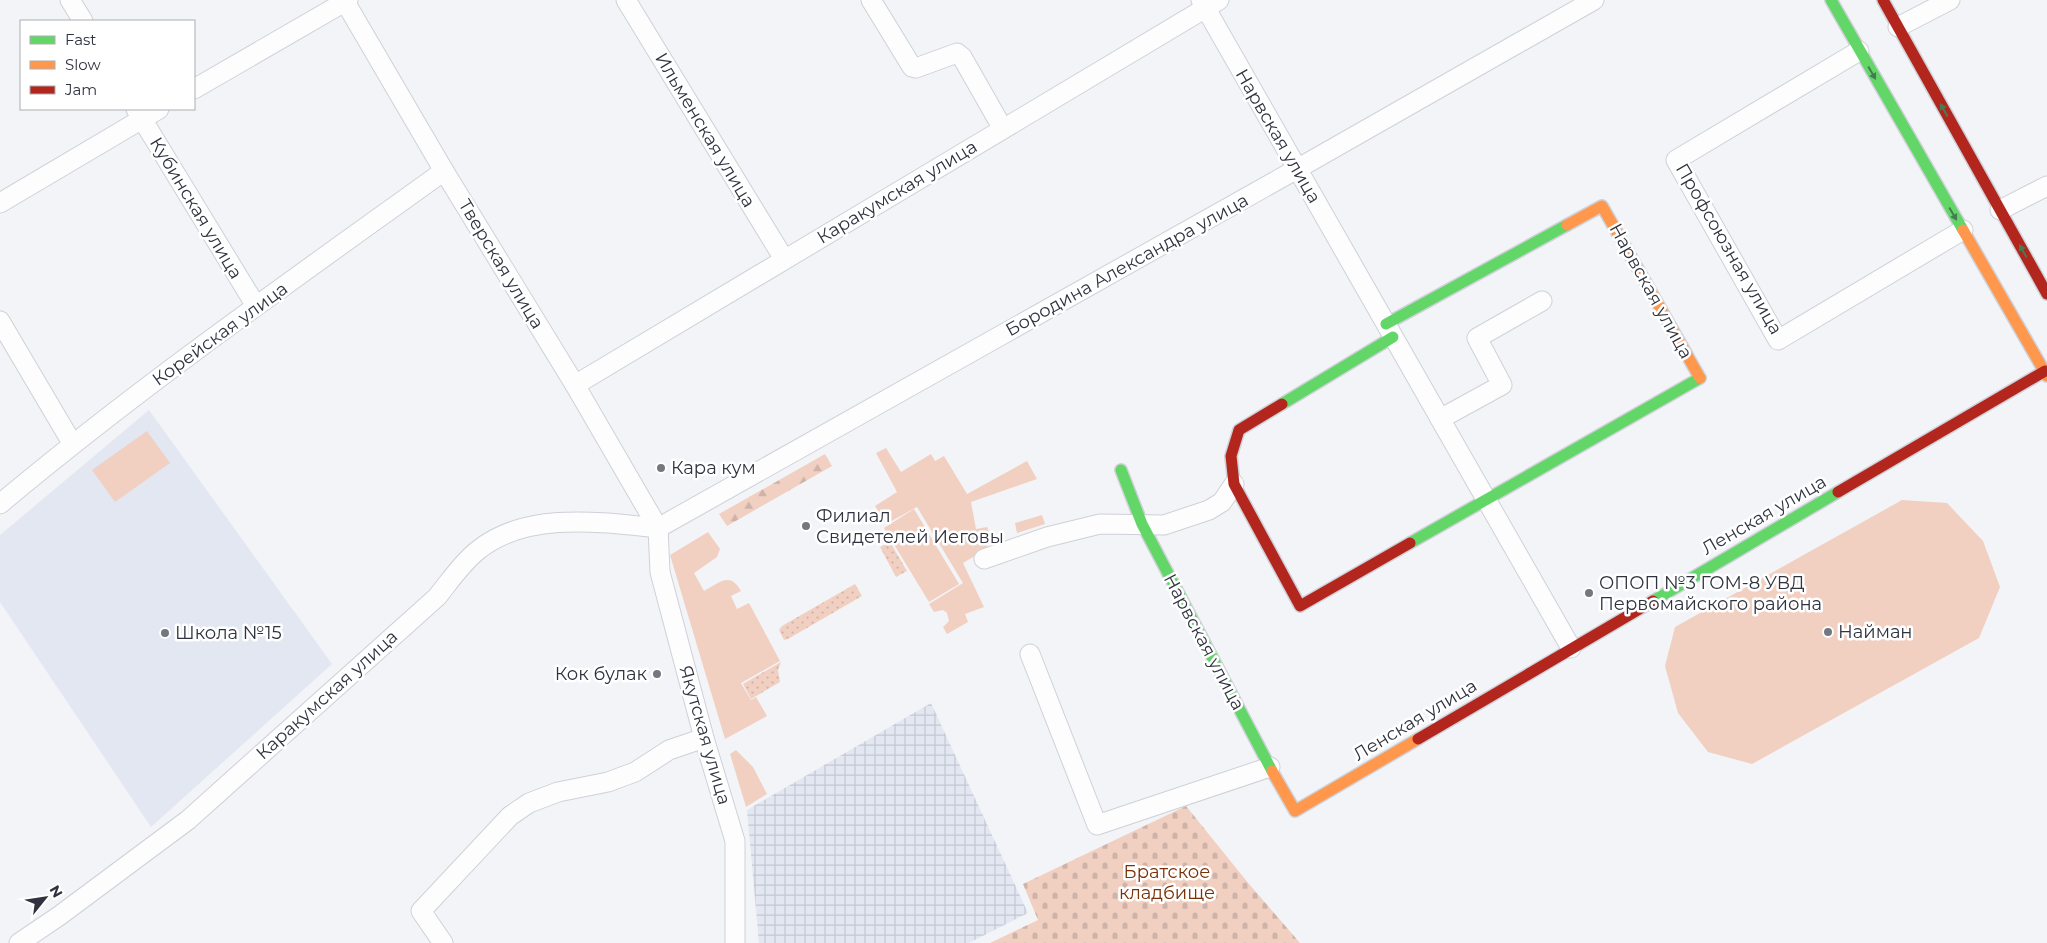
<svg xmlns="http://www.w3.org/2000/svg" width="2047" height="943" font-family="Montserrat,sans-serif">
<defs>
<pattern id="industrial-grid" width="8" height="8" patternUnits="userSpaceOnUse" patternTransform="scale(1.25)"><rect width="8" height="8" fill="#e3e7f2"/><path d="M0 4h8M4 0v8" fill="none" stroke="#c3c7d1"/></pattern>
<pattern id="forest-firs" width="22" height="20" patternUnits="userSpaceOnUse" patternTransform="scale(1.25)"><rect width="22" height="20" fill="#f1d0c2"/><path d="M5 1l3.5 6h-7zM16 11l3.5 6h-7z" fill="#cfb3a8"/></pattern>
<pattern id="cemetery-stones" width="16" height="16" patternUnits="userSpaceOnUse" patternTransform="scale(1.25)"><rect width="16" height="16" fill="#f1d0c2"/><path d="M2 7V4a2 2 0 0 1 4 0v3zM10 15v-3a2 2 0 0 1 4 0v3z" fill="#cfb3a8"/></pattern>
<pattern id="garden-dots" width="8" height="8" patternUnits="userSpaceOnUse" patternTransform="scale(1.25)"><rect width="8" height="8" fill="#f1d0c2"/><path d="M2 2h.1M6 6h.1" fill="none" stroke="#cfb3a8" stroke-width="1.8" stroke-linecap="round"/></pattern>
</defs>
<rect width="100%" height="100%" fill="#f2f4f7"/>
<polygon fill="#e3e7f2" points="149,410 332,664 151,827 0,602 0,535"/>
<polygon fill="url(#industrial-grid)" points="931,703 1028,913 969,943 759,943 747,810"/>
<g fill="#f1d0c2">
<polygon points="147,431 170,463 115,502 92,470"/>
<polygon points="886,448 901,472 931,454 935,461 944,456 967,494 1027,461 1037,479 971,502 976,529 987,527 993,542 987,545 988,548 963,563 984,607 965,614 968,622 947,634 943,627 949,621 947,613 943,610 934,612 929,604 963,583 917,507 886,524 875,506 897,492 876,453"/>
<polygon points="1902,500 1947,503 1983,541 2000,587 1979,638 1752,764 1708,752 1678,713 1665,666 1675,627"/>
<polygon points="914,509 959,584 929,602 884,528"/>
<polygon points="1042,515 1045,524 1017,533 1015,523"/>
<path d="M708 532 720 549 717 557 694 573 704 591C719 583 730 571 741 591L731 596 737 609 749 603 780 661 741 683 751 700 756 697 767 716 725 739 670 555Z"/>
<polygon points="736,750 753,767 767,794 746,807 730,754"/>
</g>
<polygon fill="url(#forest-firs)" points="825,454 832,466 727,526 719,514"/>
<polygon fill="url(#cemetery-stones)" points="1186,806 1249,884 1300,943 990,943 1038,920 1023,884"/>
<g fill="url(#garden-dots)">
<polygon points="890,542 907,571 896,577 880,547"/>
<polygon points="855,584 862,596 788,639 784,640 779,630 782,626"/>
<polygon points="781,662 778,670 780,682 751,699 743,684"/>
</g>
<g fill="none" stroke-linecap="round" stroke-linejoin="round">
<g stroke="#ced1d8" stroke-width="21">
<g id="street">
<polyline points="70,0 83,21"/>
<polyline points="344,0 444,171 575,385 658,528 660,572 704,738 735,841 735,943"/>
<polyline points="626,0 784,259"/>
<polyline points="871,0 912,67 916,68 957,53 962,57 1003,129"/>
<polyline points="1201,0 1571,648"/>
<polyline points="1898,27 1950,0"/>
<polyline points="1859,51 1676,160 1778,340 1963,230"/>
<polyline points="194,89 348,0"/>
<polyline points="136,109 256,306"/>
<polyline points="0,203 159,109"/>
<polyline points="2000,210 2047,186"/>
<polyline points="0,321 72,443"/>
<polyline points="575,385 1219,0"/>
<polyline points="1440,419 1502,385 1477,338 1542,301"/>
<path d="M0 504C142 385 294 279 444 171"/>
<polyline points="658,528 1297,169 1594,0"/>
<polyline points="984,559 1047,537 1100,524 1164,525 1209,510 1222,502 1234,484"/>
<polyline points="1030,654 1097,825 1270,767"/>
<path d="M19 943 59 916 188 820 437 597C450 581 461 564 477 551 525 511 600 522 658 528"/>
<polyline points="443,943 421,911 510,816 529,803 558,792 608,782 635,772 669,750 704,738"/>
</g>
</g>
<g stroke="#ced1d8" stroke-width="14">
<g id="fast">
<polyline points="1831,0 1963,230"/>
<polyline points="1386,324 1567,225"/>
<polyline points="1282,404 1393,337"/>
<polyline points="1121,470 1142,524 1272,771"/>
<polyline points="1410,543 1700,378"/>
<polyline points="1653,601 1838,492"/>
</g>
</g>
<g stroke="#ced1d8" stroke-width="14">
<g id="slow">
<polyline points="1567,225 1602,206 1700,378"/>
<polyline points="1963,230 2047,376"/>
<polyline points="1272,771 1295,811 1418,739"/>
</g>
</g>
<g stroke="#ced1d8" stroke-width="14">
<g id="jam">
<polyline points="1883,0 2047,294"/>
<polyline points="1282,404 1239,430 1231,456 1234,484 1300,606 1410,543"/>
<polyline points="1838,492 2045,371"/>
<polyline points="1418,739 1653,601"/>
</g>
</g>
<use href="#street" stroke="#fdfdfe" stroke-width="19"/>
<use href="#fast" stroke="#63d668" stroke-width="11"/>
<use href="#slow" stroke="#ff974d" stroke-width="11"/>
<use href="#jam" stroke="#b3261e" stroke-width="11"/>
</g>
<defs><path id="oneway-solid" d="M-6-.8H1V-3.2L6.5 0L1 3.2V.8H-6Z" transform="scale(1.25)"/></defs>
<g fill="#467c51">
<use href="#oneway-solid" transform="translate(1872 73) rotate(60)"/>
<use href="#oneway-solid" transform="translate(1944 110) rotate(-119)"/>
<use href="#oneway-solid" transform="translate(1953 214) rotate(60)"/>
<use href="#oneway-solid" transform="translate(2023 251) rotate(-119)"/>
</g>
<g fill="#73777f" stroke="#fff" stroke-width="2">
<circle cx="661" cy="468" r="5"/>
<circle cx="806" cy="526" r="5"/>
<circle cx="1589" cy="593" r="5"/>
<circle cx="1828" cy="632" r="5"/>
<circle cx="165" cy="633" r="5"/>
<circle cx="657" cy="674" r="5"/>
</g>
<g text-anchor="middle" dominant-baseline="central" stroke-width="5" stroke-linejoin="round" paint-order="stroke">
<g font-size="18" fill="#2f333f" stroke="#fff">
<text transform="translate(705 130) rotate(59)">Ильменская улица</text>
<text transform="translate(1278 136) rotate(60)">Нарвская улица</text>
<text transform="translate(897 192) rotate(-31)">Каракумская улица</text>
<text transform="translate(196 208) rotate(59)">Кубинская улица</text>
<text transform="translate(1729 249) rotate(60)">Профсоюзная улица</text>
<text transform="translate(501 264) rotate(59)">Тверская улица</text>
<text transform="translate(1127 265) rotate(-29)">Бородина Александра улица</text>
<text transform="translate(1651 291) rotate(61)">Нарвская улица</text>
<text transform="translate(220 334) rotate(-36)">Корейская улица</text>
<text transform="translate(1764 515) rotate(-30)">Ленская улица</text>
<text transform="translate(1204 642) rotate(62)">Нарвская улица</text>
<text transform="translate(327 695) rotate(-42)">Каракумская улица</text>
<text transform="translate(1415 720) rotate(-31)">Ленская улица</text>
<text transform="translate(705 735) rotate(74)">Якутская улица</text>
</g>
<g font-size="18" fill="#2f333f" stroke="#fff" text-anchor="start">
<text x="671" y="468">Кара кум</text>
<text x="816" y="516">Филиал<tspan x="816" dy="21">Свидетелей Иеговы</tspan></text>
<text x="1599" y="583">ОПОП №3 ГОМ-8 УВД<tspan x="1599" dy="21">Первомайского района</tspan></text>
<text x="1838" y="632">Найман</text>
<text x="175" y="633">Школа №15</text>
<text x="647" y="674" text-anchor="end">Кок булак</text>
</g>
<g font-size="18" fill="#7a3106" stroke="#fff">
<text x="1167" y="872">Братское<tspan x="1167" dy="21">кладбище</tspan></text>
</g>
</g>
<rect x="20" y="20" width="175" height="90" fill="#ffffff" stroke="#acadb2"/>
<rect x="30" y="36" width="25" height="8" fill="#63d668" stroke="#acadb2"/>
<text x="65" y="45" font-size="15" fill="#2f333f">Fast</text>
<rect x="30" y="61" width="25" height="8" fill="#ff974d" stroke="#acadb2"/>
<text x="65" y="70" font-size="15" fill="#2f333f">Slow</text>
<rect x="30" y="86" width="25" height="8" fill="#b3261e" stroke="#acadb2"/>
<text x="65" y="95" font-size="15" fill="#2f333f">Jam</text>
<g transform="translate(45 898) rotate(60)" stroke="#ffffff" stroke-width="4" paint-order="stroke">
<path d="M0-4L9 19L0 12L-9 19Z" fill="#2f333f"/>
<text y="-8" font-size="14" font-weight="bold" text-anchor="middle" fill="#2f333f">N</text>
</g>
</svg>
